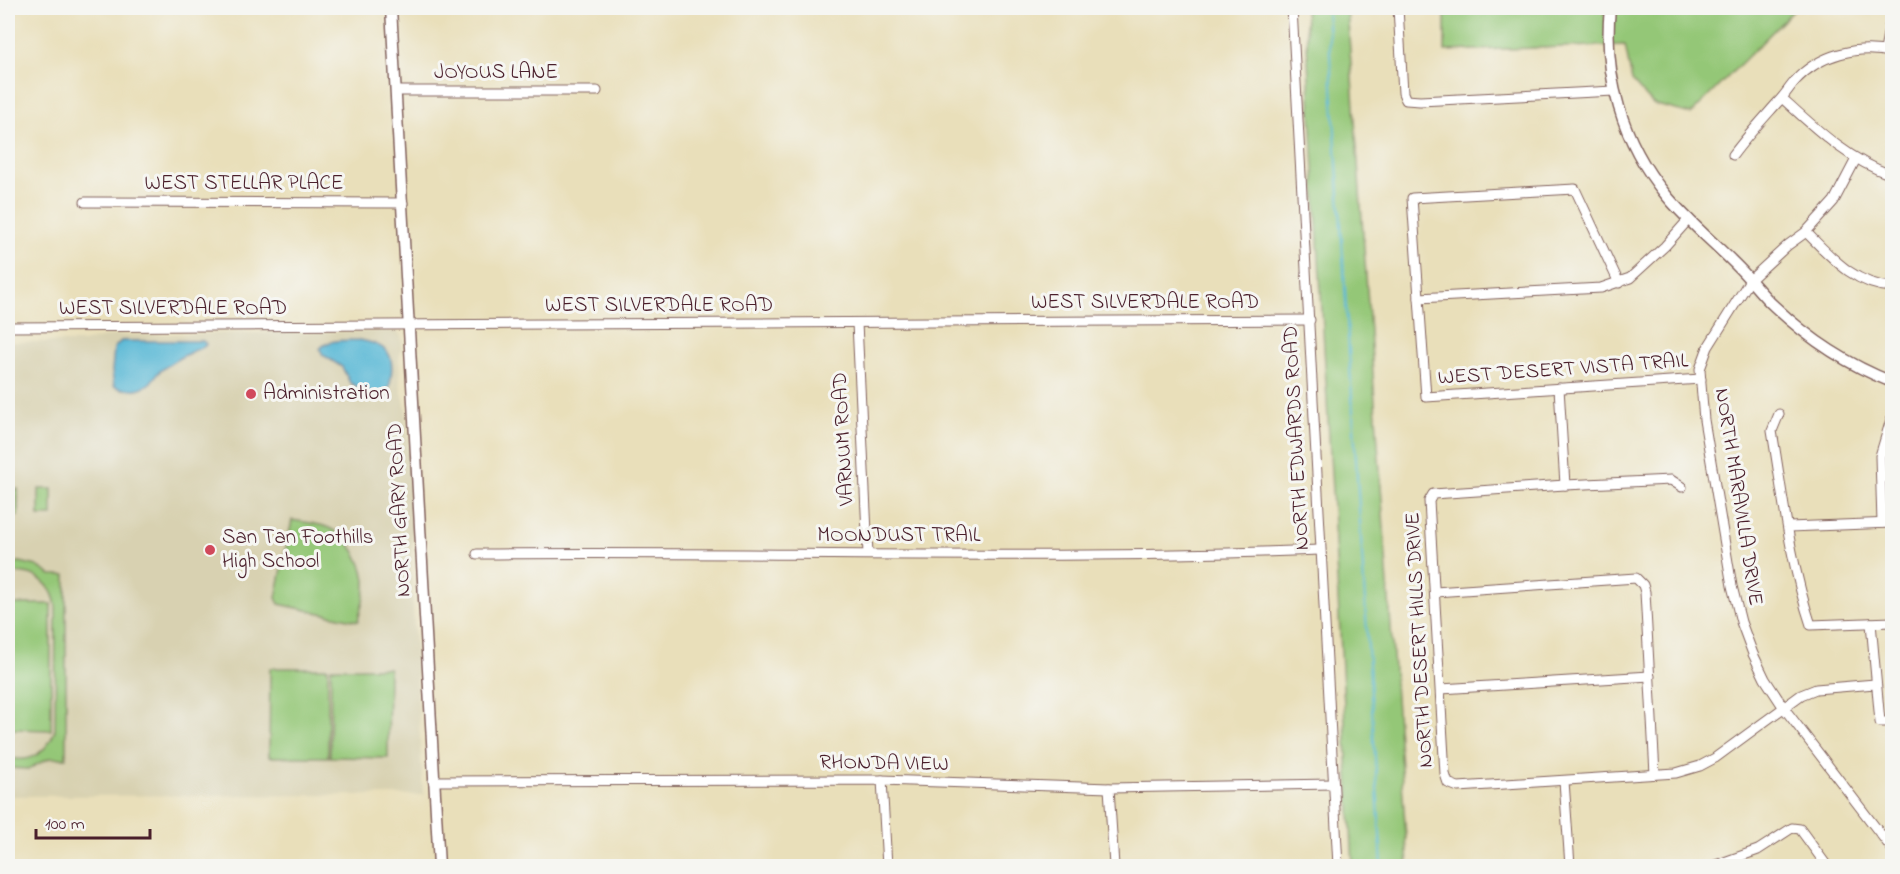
<svg xmlns="http://www.w3.org/2000/svg" width="1900" height="874" font-family="'Indie Flower',sans-serif">
<rect width="100%" height="100%" fill="#f6f6f2"/>
<filter id="ink" filterUnits="userSpaceOnUse"><feTurbulence type="fractalNoise" baseFrequency=".0167" numOctaves="2"/><feDisplacementMap in="SourceGraphic" scale="12" xChannelSelector="R" yChannelSelector="G"/><feConvolveMatrix kernelMatrix="1 2 1 2 8 2 1 2 1" color-interpolation-filters="sRGB"/></filter>
<filter id="wash" filterUnits="userSpaceOnUse"><feTurbulence type="fractalNoise" baseFrequency=".008" numOctaves="4" result="noise"/><feDisplacementMap in="SourceGraphic" scale="24" xChannelSelector="R" yChannelSelector="G"/><feGaussianBlur stdDeviation="1.35" result="paint"/><feColorMatrix in="noise" values="0 0 0 0 0 0 0 0 0 0 0 0 0 0 0 0 0 1.4 0 .05"/><feComposite in="paint" operator="in"/></filter>
<g filter="url(#wash)">
<rect width="100%" height="100%" fill="#e9dfba"/>
<polygon fill="#d8d1b1" points="394,331 398,332 401,336 402,343 399,360 400,384 406,409 413,529 411,571 423,795 8,796 8,342 82,342 114,335"/>
<g fill="#94c777" stroke="#6f7351" stroke-width="1.5">
<polygon points="1305,8 1347,8 1408,866 1353,866"/>
<polygon points="1445,8 1796,8 1691,114 1653,104 1632,81 1625,45 1445,51"/>
<rect x="8" y="489" width="10" height="27"/>
<rect x="39" y="489" width="13" height="27"/>
<path d="M292 520C303 522 314 523 324 526 348 534 367 564 365 589 364 600 360 611 358 621L279 604 276 598Z"/>
<path d="M20 562 37 566 51 575H66V758H50L28 769 8 768V757C30 765 48 751 55 730L56 608C54 583 31 567 8 575V564Z"/>
<polygon points="8,604 51,604 51,730 8,729"/>
<polygon points="270,668 328,668 328,757 269,757"/>
<polygon points="331,668 389,668 388,758 330,757"/>
</g>
<g fill="#57b7d5" stroke="#506b80" stroke-width="1.5">
<path d="M360 340C392 346 396 357 389 388L379 393 363 390 350 383 342 367 323 355 320 349C327 338 348 341 360 340Z"/>
<path d="M121 341H203L206 344 205 346C190 352 175 359 163 369 157 372 155 378 150 383 140 391 125 391 114 386L112 371 114 348Z"/>
</g>
<g fill="none" stroke-linecap="round" stroke-linejoin="round">
<polyline stroke="#57b7d5" stroke-width="2" points="1327,8 1382,866"/>
</g>
</g>
<g filter="url(#ink)">
<g fill="none" stroke-linecap="round" stroke-linejoin="round">
<g stroke="#82625d" stroke-width="11">
<g id="minor">
<polyline points="1292,8 1338,866"/>
<polyline points="1398,8 1403,93 1406,100 1420,101 1614,91"/>
<polyline points="1885,51 1892,10"/>
<polyline points="396,91 597,91"/>
<path d="M1782 98C1815 128 1849 161 1892 175"/>
<path d="M1733 155C1747 136 1762 120 1778 102 1784 96 1789 88 1795 81 1818 55 1859 44 1892 53"/>
<polyline points="1856,159 1834,201 1806,232 1788,245 1750,280 1708,347 1700,369 1701,384 1704,420 1732,586 1741,622 1753,654 1765,679 1784,708 1892,849"/>
<polyline points="85,202 403,203"/>
<path d="M1806 232C1831 257 1855 285 1892 287"/>
<polyline points="1619,283 1575,189 1412,198 1426,397 1701,379"/>
<polyline points="1419,298 1601,288 1630,278 1665,246 1689,219"/>
<polyline points="857,323 868,554"/>
<polyline points="8,327 1310,320"/>
<polyline points="1559,388 1565,485"/>
<path d="M1779 414 1772 431C1783 496 1790 563 1811 625L1892 622"/>
<polyline points="1682,487 1671,480 1565,485 1433,494 1429,501 1445,774 1448,783 1458,787 1676,773 1700,766 1715,758 1801,695 1816,689 1875,684"/>
<polyline points="1882,523 1880,456 1892,416"/>
<polyline points="1789,527 1892,523"/>
<path d="M477 554C758 551 1039 561 1320 550"/>
<polyline points="1435,592 1636,578 1643,585 1645,592 1655,774"/>
<polyline points="1871,623 1880,722 1892,722"/>
<polyline points="1441,689 1650,676"/>
<polyline points="882,780 887,866"/>
<polyline points="433,781 882,780 1109,788 1333,784"/>
<polyline points="1564,781 1570,866"/>
<polyline points="1109,788 1114,866"/>
<polyline points="1713,866 1758,850 1792,828 1800,829 1827,866"/>
</g>
</g>
<g stroke="#82625d" stroke-width="13">
<g id="tertiary">
<polyline points="391,8 439,866"/>
<path d="M1610 8C1603 75 1622 142 1666 195 1688 222 1716 244 1740 269 1752 281 1762 295 1774 306 1809 339 1848 365 1892 382"/>
</g>
</g>
<use href="#minor" stroke="#fff" stroke-width="9"/>
<use href="#tertiary" stroke="#fff" stroke-width="10"/>
</g>
</g>
<g fill="#d1495b" stroke="#f6f6f2" stroke-width="2">
<circle cx="251" cy="394" r="6"/>
<circle cx="210" cy="550" r="6"/>
</g>
<g text-anchor="middle" dominant-baseline="central" stroke-width="6" stroke-linejoin="round" paint-order="stroke">
<g font-size="21" fill="#4a1f2b" stroke="#f6f6f2">
<text x="496" y="73">JOYOUS LANE</text>
<text x="244" y="184">WEST STELLAR PLACE</text>
<text x="1145" y="303">WEST SILVERDALE ROAD</text>
<text x="659" y="306">WEST SILVERDALE ROAD</text>
<text x="173" y="309">WEST SILVERDALE ROAD</text>
<text transform="translate(1563 370) rotate(-4)">WEST DESERT VISTA TRAIL</text>
<text transform="translate(1297 438) rotate(-93)">NORTH EDWARDS ROAD</text>
<text transform="translate(844 439) rotate(-93)">VARNUM ROAD</text>
<text transform="translate(1738 497) rotate(81)">NORTH MARAVILLA DRIVE</text>
<text transform="translate(400 510) rotate(-93)">NORTH GARY ROAD</text>
<text x="899" y="536">MOONDUST TRAIL</text>
<text transform="translate(1420 640) rotate(-93)">NORTH DESERT HILLS DRIVE</text>
<text transform="translate(884 764) rotate(1)">RHONDA VIEW</text>
</g>
<g font-size="21" fill="#4a1f2b" stroke="#f6f6f2" text-anchor="start">
<text x="263" y="394">Administration</text>
<text x="222" y="538">San Tan Foothills<tspan x="222" dy="24">High School</tspan></text>
</g>
</g>
<rect width="1900" height="874" fill="none" stroke="#f6f6f2" stroke-width="30"/>
<path d="M36 829v9h114v-9" fill="none" stroke="#4a1f2b" stroke-width="3"/>
<text x="45" y="829" font-size="18" fill="#4a1f2b" stroke="#f6f6f2" stroke-width="4.5" paint-order="stroke">100 m</text>
</svg>
